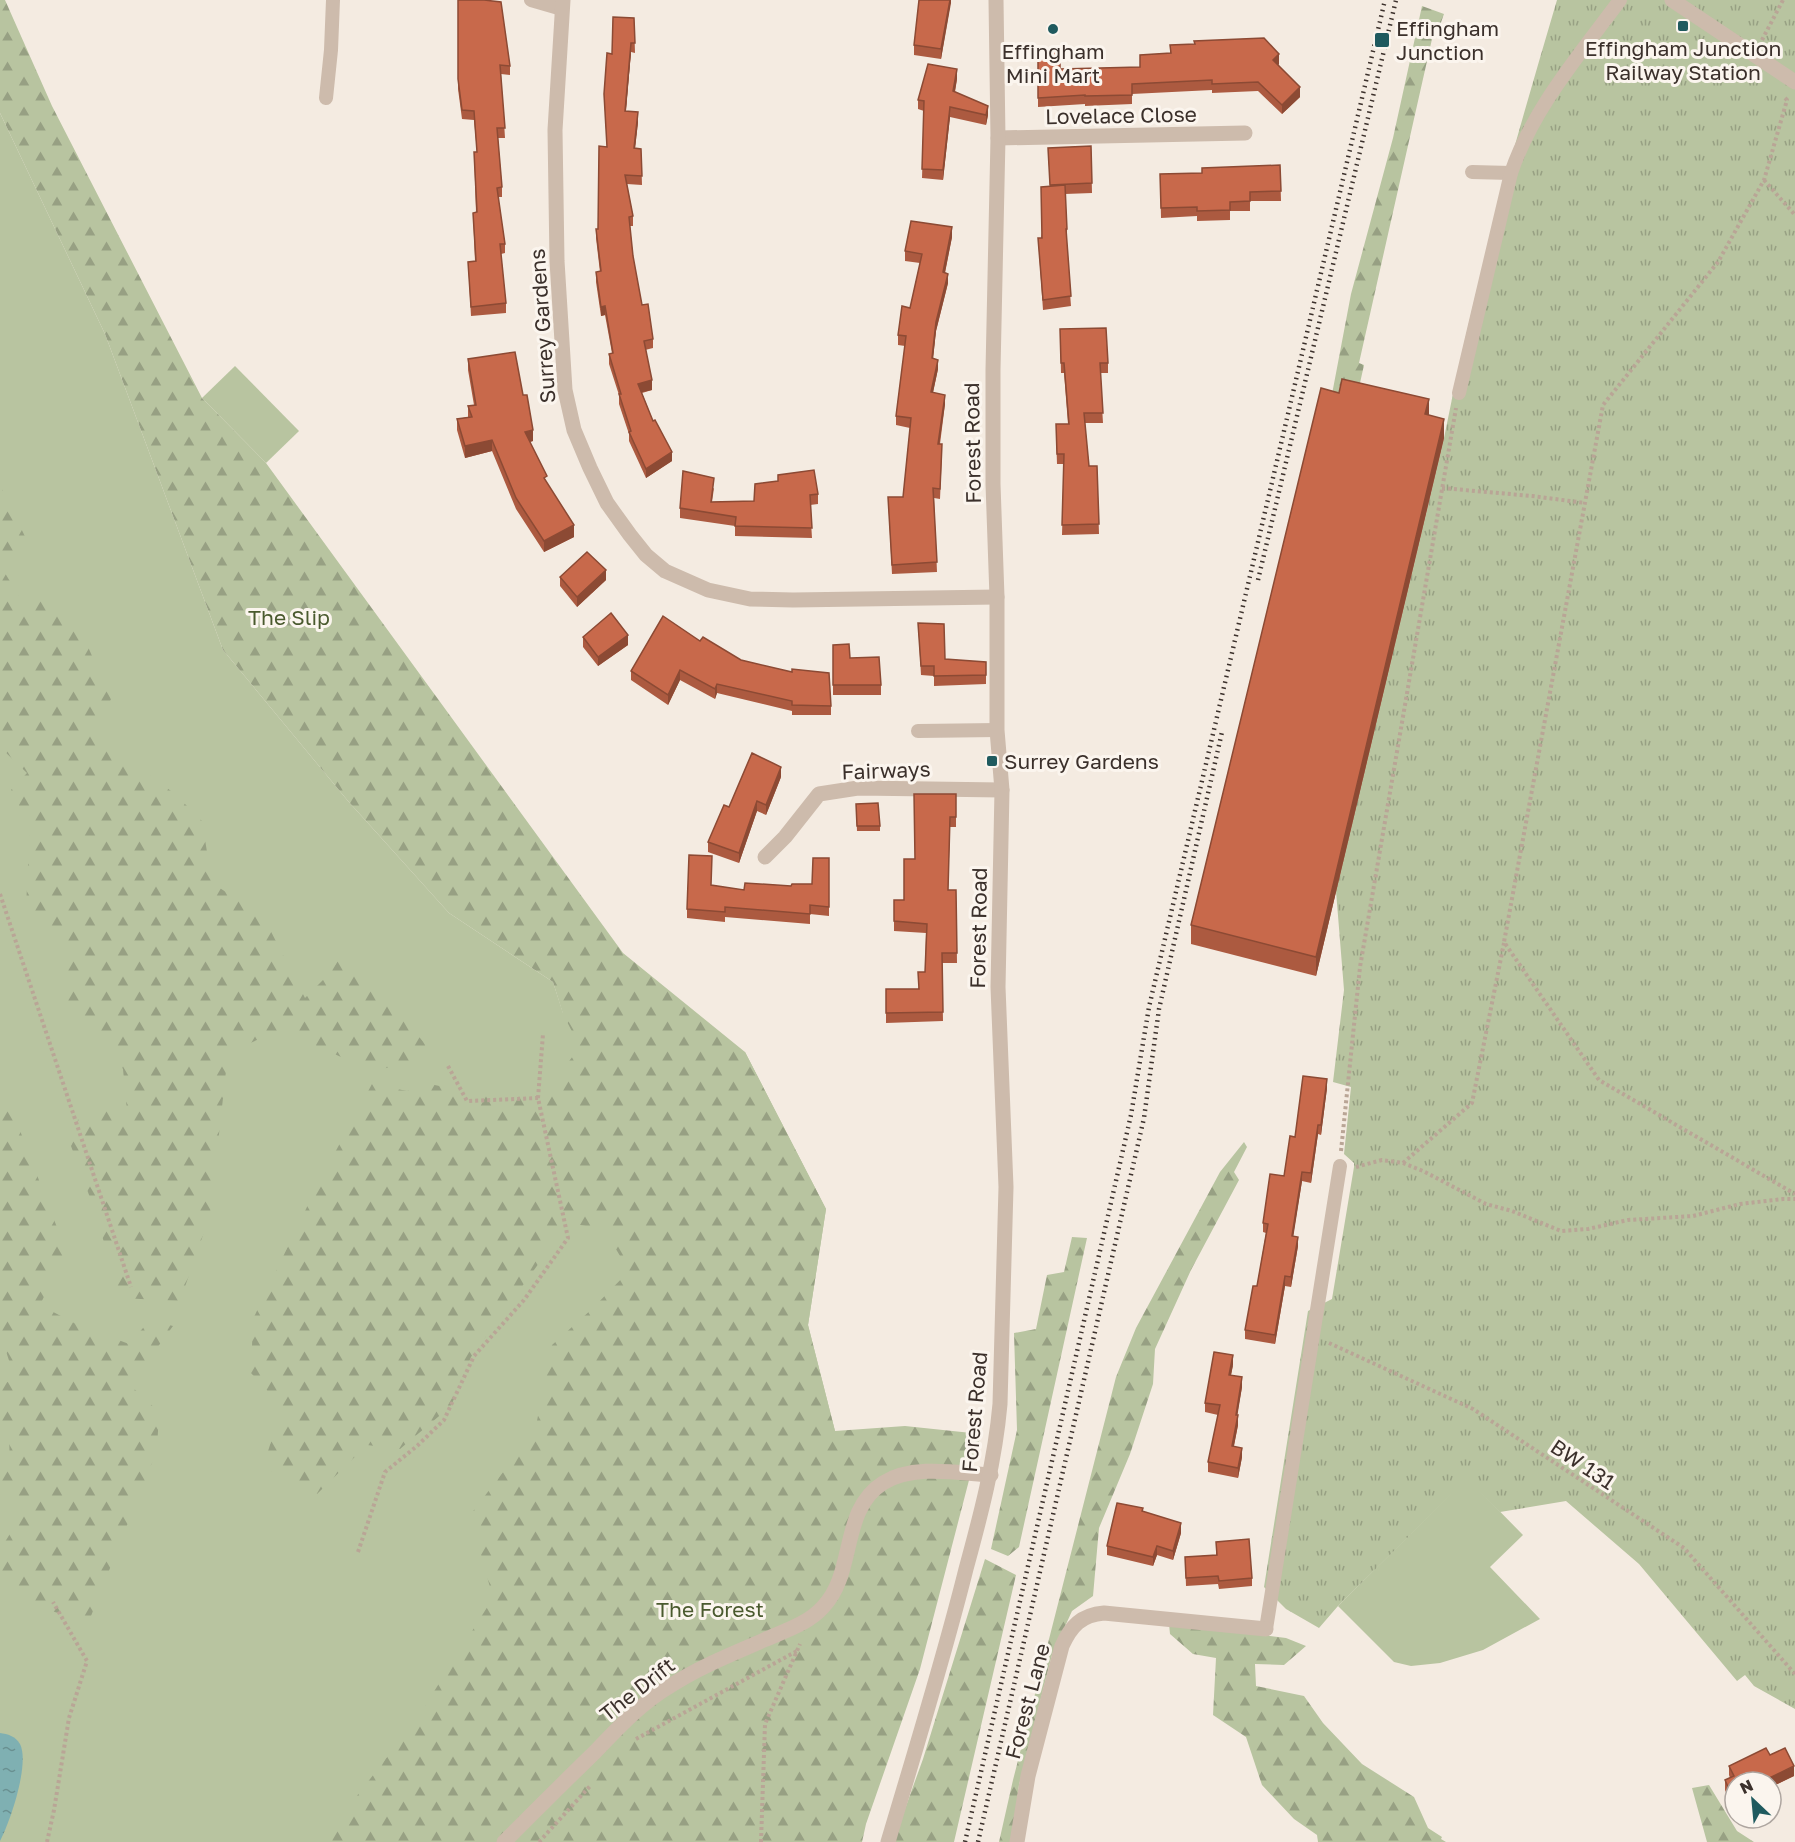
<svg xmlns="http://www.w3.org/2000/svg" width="1795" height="1842" font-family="'Golos Text',sans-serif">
<defs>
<pattern id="forest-firs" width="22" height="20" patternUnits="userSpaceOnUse" patternTransform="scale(1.5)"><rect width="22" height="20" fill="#b8c4a0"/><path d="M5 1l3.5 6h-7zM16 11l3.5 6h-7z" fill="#97a083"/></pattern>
<pattern id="park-tufts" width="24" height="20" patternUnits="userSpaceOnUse" patternTransform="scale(1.5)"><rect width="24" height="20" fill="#b8c4a0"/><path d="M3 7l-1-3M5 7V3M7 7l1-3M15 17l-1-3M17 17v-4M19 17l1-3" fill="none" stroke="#97a083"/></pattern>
<pattern id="water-ripples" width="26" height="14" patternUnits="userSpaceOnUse" patternTransform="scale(1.5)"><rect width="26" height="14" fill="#7fb0b2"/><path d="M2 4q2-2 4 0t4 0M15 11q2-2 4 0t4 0" fill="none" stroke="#699091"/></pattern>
</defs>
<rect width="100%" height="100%" fill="#f4ebe1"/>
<g fill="#b8c4a0">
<polygon points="0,113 105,334 223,650 348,801 449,913 553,982 563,1013 745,1052 826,1209 808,1325 835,1431 488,1842 0,1842"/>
<polygon points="235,366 299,431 266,463 202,398"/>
<polygon points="1467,1478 1523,1535 1490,1567 1540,1619 1483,1650 1440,1663 1411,1666 1394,1662 1338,1606"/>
</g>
<g fill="url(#forest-firs)">
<polygon points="0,0 5,0 52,106 202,398 266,463 623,953 745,1052 826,1209 808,1325 835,1431 905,1426 981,1434 920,1669 866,1824 862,1842 321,1842 416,1720 493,1598 470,1515 535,1431 552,1345 592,1309 629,1271 604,1229 568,1223 471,1357 451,1406 400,1449 367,1445 317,1494 263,1467 282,1407 251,1373 253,1319 319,1182 372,1084 407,1091 430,1084 477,1094 545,1092 580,1047 563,1014 553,982 449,913 348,801 223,650 105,334 0,113"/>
<polygon points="1422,6 1444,14 1439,28 1432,39 1359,363 1364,365 1356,401 1329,410 1351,294 1393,138"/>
<polygon points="0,485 33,553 0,563"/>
<polygon points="0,565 22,601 48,593 81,631 111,699 95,734 175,794 202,821 212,883 263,916 305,998 328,975 342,955 354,961 426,1045 416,1062 372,1071 308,1042 277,1031 228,1053 210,1215 180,1301 121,1298 92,1203 71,1146 81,1108 127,1111 123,1069 98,1027 62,1000 67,957 26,907 30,827 11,790 27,773 0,747"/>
<path d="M0 1097 11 1107 66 1251 40 1305 76 1324 129 1344 150 1320 173 1326 130 1385 159 1412 157 1450 89 1621 28 1605 0 1575V1550L24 1511C6 1497 0 1493 0 1468L10 1463 9 1437 0 1432V1385L15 1379 4 1345 0 1344Z"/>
<polygon points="1244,1142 1247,1147 1234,1172 1239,1180 1191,1270 1155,1349 1153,1384 1130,1454 1099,1528 1093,1596 1072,1611 1052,1655 1019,1785 1012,1842 999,1842 1013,1780 1116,1377 1136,1328 1220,1172"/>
<polygon points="1072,1237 1087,1238 1019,1547 1008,1556 991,1549 1017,1430 1014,1333 1036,1329 1047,1275 1064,1272"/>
<polygon points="985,1559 1016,1575 954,1842 893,1842 923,1759"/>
<polygon points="1169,1624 1286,1638 1306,1646 1284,1665 1255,1664 1256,1686 1304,1696 1323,1723 1362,1764 1414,1797 1428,1828 1442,1837 1441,1839 1446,1842 1318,1842 1317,1835 1294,1819 1262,1785 1246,1737 1213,1715 1216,1658 1193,1654 1170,1634"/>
<polygon points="1709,1785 1737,1831 1754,1842 1707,1842 1692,1788"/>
</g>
<path fill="url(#park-tufts)" d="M1557 0H1795V1709L1754 1686 1745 1675 1737 1681 1639 1564 1566 1501 1500 1512 1467 1479 1338 1606 1319 1628 1286 1609 1264 1587 1308 1311 1332 1299 1354 1167V1163L1344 1154 1351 1087 1333 1082 1344 990 1336 891 1444 438C1473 290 1514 145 1557 0Z"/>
<path fill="url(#water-ripples)" d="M0 1733C8 1734 15 1736 20 1744 30 1764 10 1822 0 1841Z"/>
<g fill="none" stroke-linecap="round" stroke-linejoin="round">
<g stroke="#b9a596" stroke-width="4" stroke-dasharray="3 3" stroke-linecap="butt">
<polyline points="1762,40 1783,0"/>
<polyline points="1785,98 1787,100 1764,180 1718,262 1603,405 1504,942 1599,1080 1795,1194"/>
<polyline points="1764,180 1795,215"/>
<polyline points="1442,488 1532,496 1585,503"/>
<polyline points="0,894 131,1287"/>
<polyline points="448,1066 467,1101 538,1098"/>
<polyline points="1341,1151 1360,967 1456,408"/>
<polyline points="1403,1163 1472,1103 1504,943"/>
<polyline points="1356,1167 1382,1160 1403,1163 1423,1171 1486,1204 1512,1211 1561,1231 1588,1229 1628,1220 1693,1216 1740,1204 1783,1199 1795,1199"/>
<polyline points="1329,1343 1473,1409 1684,1548 1795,1674"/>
<polyline points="358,1552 385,1472 417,1446 444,1420 474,1356 524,1300 568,1238 538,1098 543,1034"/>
<polyline points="636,1739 797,1651"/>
<polyline points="47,1842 54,1810 69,1718 87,1661 53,1602"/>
<polyline points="539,1842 591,1785"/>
<polyline points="761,1842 765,1724 800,1644"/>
</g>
<g stroke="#cdbbac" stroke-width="14">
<polyline points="531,0 562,9"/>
<polyline points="326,98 331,50 333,0"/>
<polyline points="1472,172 1511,173"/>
<path d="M1459 393 1511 173C1533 108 1580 54 1620 0"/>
<polyline points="918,731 997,730"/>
<polyline points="1266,1629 1340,1166"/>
</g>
<g stroke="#cdbbac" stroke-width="15">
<polyline points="563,0 555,130 557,261 565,390 574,430 590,468 607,503 630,535 646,555 665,571 708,590 750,599 793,600 997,597"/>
<polyline points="998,138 1245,133"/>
<polyline points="765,857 785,837 819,794 858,788 1002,790"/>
<path d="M504 1842C534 1812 564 1782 595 1752 618 1728 641 1703 670 1686 699 1667 732 1654 764 1640 784 1631 808 1624 823 1607 856 1573 840 1510 883 1483 913 1464 958 1473 991 1475"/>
<path d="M1017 1842 1028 1776 1062 1646C1071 1626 1081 1615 1104 1613L1266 1629"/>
</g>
<g stroke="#cdbbac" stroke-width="15">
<polyline points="1672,0 1795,82"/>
<path d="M888 1842C915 1751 943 1661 966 1569 981 1514 995 1461 1000 1404L1006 1187 998 987 1002 790 997 730V597L993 484V370L998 138 996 0"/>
</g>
<g stroke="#3b302b" stroke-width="4.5" stroke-dasharray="1.5 4.5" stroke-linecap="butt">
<polyline points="1258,580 1396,0"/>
<polyline points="965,1842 1131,1115 1149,1007 1385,0"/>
<polyline points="978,1842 1144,1118 1159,1009 1222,732"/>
</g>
</g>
<g fill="#ac5a40">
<polygon points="458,0 510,66 510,75 501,74 505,138 498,138 502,187 502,197 498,197 505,244 505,253 501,254 506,303 506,313 471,316 468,262 475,261 473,213 476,212 474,152 477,152 474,120 462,119 458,89"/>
<polygon points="951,0 941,59 914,55 914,45"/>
<polygon points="634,18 635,53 631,52 626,111 638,122 635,148 641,149 642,185 627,184 633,216 633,226 630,226 633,256 642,305 653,339 653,348 645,350 652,390 642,393 653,421 672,461 646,478 629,441 629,434 619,404 619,395 609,364 609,354 612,353 605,315 601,316 596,282 596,272 600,272 596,238 596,229 598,229 607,147 604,94"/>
<polygon points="1170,45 1279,64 1278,65 1300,97 1282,114 1258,91 1212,93 1212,90 1132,94 1132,104 1085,106 1085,104 1038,107 1038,50 1060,69 1140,67 1170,53"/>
<polygon points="957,79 955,92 988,115 986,125 950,117 943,180 922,178 924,111 918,109 918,100"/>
<polygon points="1091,146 1092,193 1065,194 1067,229 1067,239 1066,239 1071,306 1043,310 1038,238 1041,238 1050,187 1048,148"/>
<polygon points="1280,165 1281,201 1250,201 1250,211 1230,211 1230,220 1197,221 1197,216 1161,218 1160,174 1202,173"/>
<polygon points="952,237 945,273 948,283 936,331 933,359 938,369 933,392 945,404 940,444 942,453 940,499 934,498 937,572 892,574 888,497 903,497 910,428 896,425 896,416 905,346 898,345 898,335 910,308 920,263 905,261 905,251"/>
<polygon points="1060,329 1108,363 1108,373 1100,373 1103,423 1085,423 1089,466 1097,466 1099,534 1062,535 1064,464 1057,464 1056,434 1068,424 1064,373 1061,373"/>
<polygon points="468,359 533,441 530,442 547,484 574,537 544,552 516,509 492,451 465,458 457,430 457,419 468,417 468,406 474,405 468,370"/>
<polygon points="1339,393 1429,415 1444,438 1316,976 1191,944 1191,925"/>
<polygon points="778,475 818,494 818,504 810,505 812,538 735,536 735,526 680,518 680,508 714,488 712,502 754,501 778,481"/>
<polygon points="560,577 606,580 577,607 560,586"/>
<polygon points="918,623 945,659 986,662 986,684 934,686 934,676 921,675"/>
<polygon points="583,637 628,645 598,666 583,647"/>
<polygon points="700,641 741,660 831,706 831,715 792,715 792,711 717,693 715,699 680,680 668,705 631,680 631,671"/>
<polygon points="833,645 850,658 881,685 881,695 833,695"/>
<polygon points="781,777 766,815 757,811 739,863 708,852 708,842 729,807"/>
<polygon points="956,794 956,827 950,827 948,890 956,890 957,963 942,963 943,1021 886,1023 886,989 918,989 925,972 926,933 894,931 894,900 904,900 915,859"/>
<polygon points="856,804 880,826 880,831 857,831"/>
<polygon points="829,858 829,916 810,914 810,924 725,917 725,922 687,918 687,909 711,885 744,890 812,884"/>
<polygon points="1327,1088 1321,1135 1318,1134 1311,1183 1302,1181 1293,1236 1298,1246 1291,1287 1285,1286 1275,1344 1245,1339 1245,1330 1257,1286 1266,1233 1263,1232 1263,1223 1284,1176 1295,1137"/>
<polygon points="1233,1365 1231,1375 1242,1387 1237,1415 1238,1425 1234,1446 1242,1457 1238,1478 1208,1472 1208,1462 1218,1415 1205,1412 1205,1403"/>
<polygon points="1143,1512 1181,1533 1173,1560 1157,1555 1153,1566 1107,1555 1107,1546"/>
<polygon points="1216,1542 1252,1578 1252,1586 1219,1589 1218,1584 1186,1586 1185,1557 1216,1555"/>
<polygon points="1770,1755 1794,1776 1771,1787 1771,1782 1735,1782 1735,1804 1732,1806 1725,1790 1725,1780 1730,1778 1729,1775 1729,1766"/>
</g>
<g fill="#8c4a34">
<polygon points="950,0 951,0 951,3 941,59 941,49"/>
<polygon points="631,43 631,52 625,121 625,111"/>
<polygon points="1279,54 1279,64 1273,70 1273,60"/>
<polygon points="957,69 957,79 953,101 953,91"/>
<polygon points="1300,87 1300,97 1282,114 1282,105"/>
<polygon points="988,106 988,115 986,125 986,115"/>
<polygon points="950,107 950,117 943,180 943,170"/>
<polygon points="638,112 638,122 634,158 634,148"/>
<polygon points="952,227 952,237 943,282 943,272"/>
<polygon points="948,274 948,283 936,331 932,368 932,358 936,322"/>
<polygon points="605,306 605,315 601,316 601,307"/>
<polygon points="938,360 938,369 931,402 931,392"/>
<polygon points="652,380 652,390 638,393 638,384"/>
<polygon points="945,395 945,404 938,453 938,444"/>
<polygon points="1429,399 1429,418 1425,414"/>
<polygon points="1444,419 1444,438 1316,976 1316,957"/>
<polygon points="533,430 533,441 525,443 525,432"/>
<polygon points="492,440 492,451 465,458 465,446"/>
<polygon points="672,452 672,461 646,478 646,469"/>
<polygon points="574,525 574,537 544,552 544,541"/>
<polygon points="606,570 606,580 577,607 577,597"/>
<polygon points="628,635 628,645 598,666 598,657"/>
<polygon points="680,670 680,680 668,705 668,695"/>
<polygon points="717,684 717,693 715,699 715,689"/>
<polygon points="781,767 781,777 766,815 766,805"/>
<polygon points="757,801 757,811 739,863 739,853"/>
<polygon points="1327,1079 1327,1088 1321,1135 1321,1125"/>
<polygon points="1318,1125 1318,1134 1311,1183 1311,1173"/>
<polygon points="1302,1172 1302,1181 1292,1245 1292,1236"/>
<polygon points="1298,1237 1298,1246 1291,1287 1291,1277"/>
<polygon points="1285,1276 1285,1286 1275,1344 1275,1335"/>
<polygon points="1233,1355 1233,1365 1229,1385 1229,1375"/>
<polygon points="1242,1377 1242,1387 1236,1424 1236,1415"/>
<polygon points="1238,1415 1238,1425 1232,1455 1232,1446"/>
<polygon points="1242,1448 1242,1457 1238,1478 1238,1468"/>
<polygon points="1181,1523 1181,1533 1173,1560 1173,1551"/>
<polygon points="1157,1546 1157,1555 1153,1566 1153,1557"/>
<polygon points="1794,1766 1794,1776 1771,1787 1771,1782 1761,1782"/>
<polygon points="1735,1795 1735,1804 1732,1806 1732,1796"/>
</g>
<g fill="#c8694b" stroke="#8c4a34" stroke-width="1.5">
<polygon points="458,0 484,0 501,2 510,66 500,65 505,128 497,128 502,187 497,188 505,244 500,244 506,303 471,307 468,262 476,261 473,213 477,212 474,152 477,152 474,111 462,110 458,79"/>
<polygon points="919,0 950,0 941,49 914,45"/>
<polygon points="613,17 634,18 635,43 631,43 625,111 638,112 634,148 641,149 642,176 625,175 633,216 629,217 633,256 642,305 648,304 653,339 644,341 652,380 638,384 653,421 655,420 672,452 646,469 629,432 631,431 619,394 621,394 609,354 613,353 605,306 601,307 596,272 601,271 596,229 598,229 599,146 607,147 604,94 607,53 612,54"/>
<polygon points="1264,38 1279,54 1273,60 1300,87 1282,105 1258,82 1212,84 1212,80 1132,84 1132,95 1085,96 1085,95 1038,98 1038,50 1060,51 1060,69 1140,67 1140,55 1171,53 1170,45 1195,44 1194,41"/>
<polygon points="928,64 957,69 953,91 988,106 986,115 950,107 943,170 922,169 924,101 918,100"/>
<polygon points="1091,146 1092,183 1050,185 1048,148"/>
<polygon points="1280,165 1281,191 1250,192 1250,201 1230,202 1230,210 1197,211 1197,207 1161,208 1160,174 1202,173 1202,168"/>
<polygon points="1065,185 1067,229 1066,229 1071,296 1043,300 1038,238 1042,238 1041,187"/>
<polygon points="911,221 952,227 943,272 948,274 936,322 932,358 938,360 931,392 945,395 938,444 942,444 940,489 933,488 937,562 892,565 888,497 903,497 911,418 896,416 906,336 898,335 902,306 910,308 922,254 905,251"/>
<polygon points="1106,328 1108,363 1100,363 1103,413 1084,413 1089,466 1097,466 1099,524 1062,525 1064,454 1057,454 1056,424 1069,424 1064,363 1061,363 1060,329"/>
<polygon points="515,352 523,395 527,395 533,430 525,432 547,476 544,478 574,525 544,541 516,498 492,440 465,446 457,419 472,417 468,406 476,405 468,359"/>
<polygon points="1342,379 1429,399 1425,414 1444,419 1316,957 1191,925 1321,388 1339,393"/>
<polygon points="814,470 818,494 810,495 812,528 735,526 736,517 680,508 683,471 714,478 711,502 754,501 755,484 778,481 778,475"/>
<polygon points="587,552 606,570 577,597 560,577"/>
<polygon points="611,613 628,635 598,657 583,637"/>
<polygon points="663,616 700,641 703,637 741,660 792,672 792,669 829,673 831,706 792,705 792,701 717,684 715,689 680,670 668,695 631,671"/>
<polygon points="918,623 944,624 945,659 986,662 986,675 934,676 934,666 921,666"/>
<polygon points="849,644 850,658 879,657 881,685 833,685 833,645"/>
<polygon points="752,753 781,767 766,805 757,801 739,853 708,842 724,805 729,807"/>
<polygon points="914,794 956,794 956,817 950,817 948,890 956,890 957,953 942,953 943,1012 886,1013 886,989 919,989 918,972 925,972 927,924 894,921 894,900 904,900 904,859 915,859"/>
<polygon points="878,803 880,826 857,826 856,804"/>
<polygon points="689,855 712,856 711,885 744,890 745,883 791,886 792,884 812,884 813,858 829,858 829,907 810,905 810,914 725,907 725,912 687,909"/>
<polygon points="1303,1076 1327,1079 1321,1125 1318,1125 1311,1173 1302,1172 1292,1236 1298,1237 1291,1277 1285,1276 1275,1335 1245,1330 1253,1286 1257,1286 1268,1224 1263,1223 1270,1174 1284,1176 1290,1136 1295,1137"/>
<polygon points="1214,1352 1233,1355 1229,1375 1242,1377 1236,1415 1238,1415 1232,1446 1242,1448 1238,1468 1208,1462 1220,1405 1205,1403"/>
<polygon points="1117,1503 1143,1508 1142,1511 1181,1523 1173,1551 1157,1546 1153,1557 1107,1546"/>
<polygon points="1249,1539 1252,1578 1219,1581 1218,1576 1186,1578 1185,1557 1217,1555 1216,1542"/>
<polygon points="1766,1748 1770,1755 1785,1748 1794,1766 1761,1782 1735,1782 1735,1795 1732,1796 1725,1780 1734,1776 1729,1766"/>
</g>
<g fill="#1f5a5e" stroke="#fbf5ee" stroke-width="2">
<rect x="1677" y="20" width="12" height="12" rx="3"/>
<circle cx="1053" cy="29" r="6"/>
<rect x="1374" y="32" width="16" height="16" rx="3"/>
<rect x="986" y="755" width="12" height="12" rx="3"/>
</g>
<g text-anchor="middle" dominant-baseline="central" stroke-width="6" stroke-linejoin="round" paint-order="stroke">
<g font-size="21" fill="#3b302b" stroke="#fbf5ee" text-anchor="start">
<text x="1396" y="28">Effingham<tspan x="1396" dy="24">Junction</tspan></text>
<text x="1683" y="48" text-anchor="middle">Effingham Junction<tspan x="1683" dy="24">Railway Station</tspan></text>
<text x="1053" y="51" text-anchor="middle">Effingham<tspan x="1053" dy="24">Mini Mart</tspan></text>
<text x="1004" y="761">Surrey Gardens</text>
</g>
<g font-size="21" fill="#3b302b" stroke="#fbf5ee">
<text transform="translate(1121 115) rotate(-1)">Lovelace Close</text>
<text transform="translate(542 326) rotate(-94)">Surrey Gardens</text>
<text transform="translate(972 443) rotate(-91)">Forest Road</text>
<text transform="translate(886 770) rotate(-2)">Fairways</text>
<text transform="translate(978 928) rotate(-89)">Forest Road</text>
<text transform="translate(974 1412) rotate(-85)">Forest Road</text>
<text transform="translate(1583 1464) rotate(34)">BW 131</text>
<text transform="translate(637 1689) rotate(-38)">The Drift</text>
<text transform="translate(1027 1701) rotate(-75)">Forest Lane</text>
</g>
<g font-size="21" fill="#4a5a2e" stroke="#fbf5ee">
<text x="289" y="617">The Slip</text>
<text x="710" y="1609">The Forest</text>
</g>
</g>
<g transform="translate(1753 1800) rotate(334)"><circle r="28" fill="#fbf5ee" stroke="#aea6a0" stroke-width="1.5"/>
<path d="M0-4.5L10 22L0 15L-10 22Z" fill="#1f5a5e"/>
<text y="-9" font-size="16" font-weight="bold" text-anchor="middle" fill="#3b302b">N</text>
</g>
</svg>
